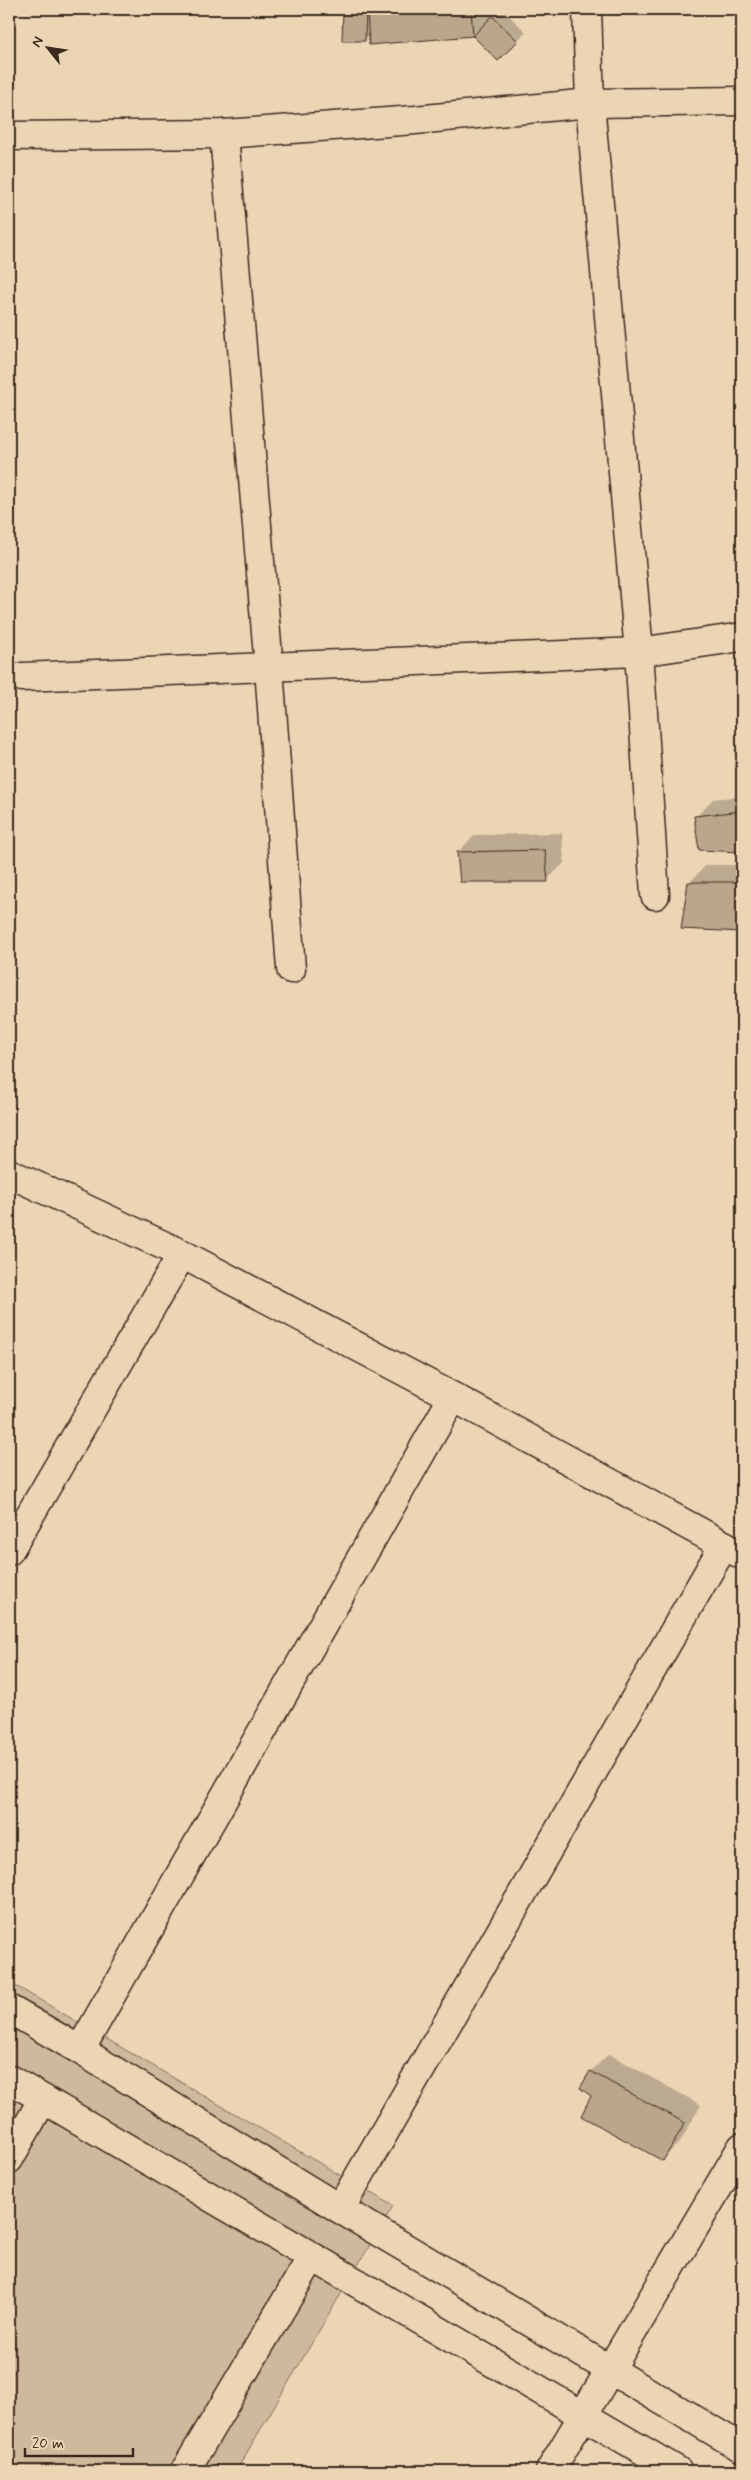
<svg xmlns="http://www.w3.org/2000/svg" width="751" height="2480" font-family="Mynerve,sans-serif">
<rect width="100%" height="100%" fill="#ebd5b4"/>
<filter id="ink" filterUnits="userSpaceOnUse"><feTurbulence type="fractalNoise" baseFrequency=".02" numOctaves="2"/><feDisplacementMap in="SourceGraphic" scale="10" xChannelSelector="R" yChannelSelector="G"/><feConvolveMatrix kernelMatrix="1 2 1 2 8 2 1 2 1" color-interpolation-filters="sRGB"/></filter>
<g filter="url(#ink)">
<polygon fill="#cfb99c" stroke="#85725d" points="9,1982 393,2206 236,2471 9,2471"/>
<g fill="#0003">
<polygon points="344,9 497,9 497,13 502,9 526,32 498,60 473,34 371,44 370,35 365,40 344,40"/>
<polygon points="742,796 742,851 700,849 696,817 713,799"/>
<polygon points="562,833 564,863 547,880 458,852 475,835"/>
<polygon points="706,865 742,865 742,931 683,928 689,883"/>
<polygon points="609,2054 701,2105 680,2142 662,2159 582,2088 591,2071"/>
</g>
<g fill="#baa68a" stroke="#3b2a1e">
<polygon points="343,9 366,9 365,41 342,41"/>
<polygon points="367,9 471,9 473,36 369,45"/>
<polygon points="492,16 518,41 498,61 473,36"/>
<polygon points="742,811 742,852 699,850 694,816"/>
<polygon points="545,850 548,882 460,882 457,852"/>
<polygon points="688,882 742,882 742,932 681,929"/>
<polygon points="590,2071 685,2123 663,2161 581,2116 591,2096 580,2088"/>
</g>
<g fill="none" stroke-linecap="round" stroke-linejoin="round">
<g stroke="#3b2a1e" stroke-width="31">
<g id="minor">
<polyline points="587,9 590,103 639,652 655,895"/>
<polyline points="224,134 269,668 291,969"/>
<polyline points="9,136 224,134 415,120 590,103 742,101"/>
<polyline points="22,677 639,652 742,637"/>
<polyline points="9,1173 182,1254 453,1397 742,1555"/>
<polyline points="9,1551 182,1254"/>
<polyline points="9,2009 80,2050 340,2209 742,2448"/>
<polyline points="80,2050 453,1397"/>
<polyline points="9,2079 678,2471"/>
<polyline points="9,2159 43,2099"/>
<polyline points="340,2209 724,1545"/>
<polyline points="185,2471 312,2257"/>
<polyline points="550,2471 742,2147"/>
</g>
</g>
<use href="#minor" stroke="#ebd5b4" stroke-width="28"/>
</g>
</g>
<rect width="751" height="2480" fill="none" stroke="#ebd5b4" stroke-width="30"/>
<rect x="15" y="15" width="721" height="2450" fill="none" stroke="#3b2a1e" stroke-width="2" filter="url(#ink)"/>
<g transform="translate(48 48) rotate(300)" stroke="#ebd5b4" stroke-width="4" paint-order="stroke">
<path d="M0-4L9 19L0 12L-9 19Z" fill="#3b2a1e"/>
<text y="-8" font-size="14" font-weight="bold" text-anchor="middle" fill="#3b2a1e">N</text>
</g>
<path d="M25 2448v8h108v-8" fill="none" stroke="#3b2a1e" stroke-width="2.5"/>
<text x="32" y="2448" font-size="15" fill="#3b2a1e" stroke="#ebd5b4" stroke-width="4" paint-order="stroke">20 m</text>
</svg>
